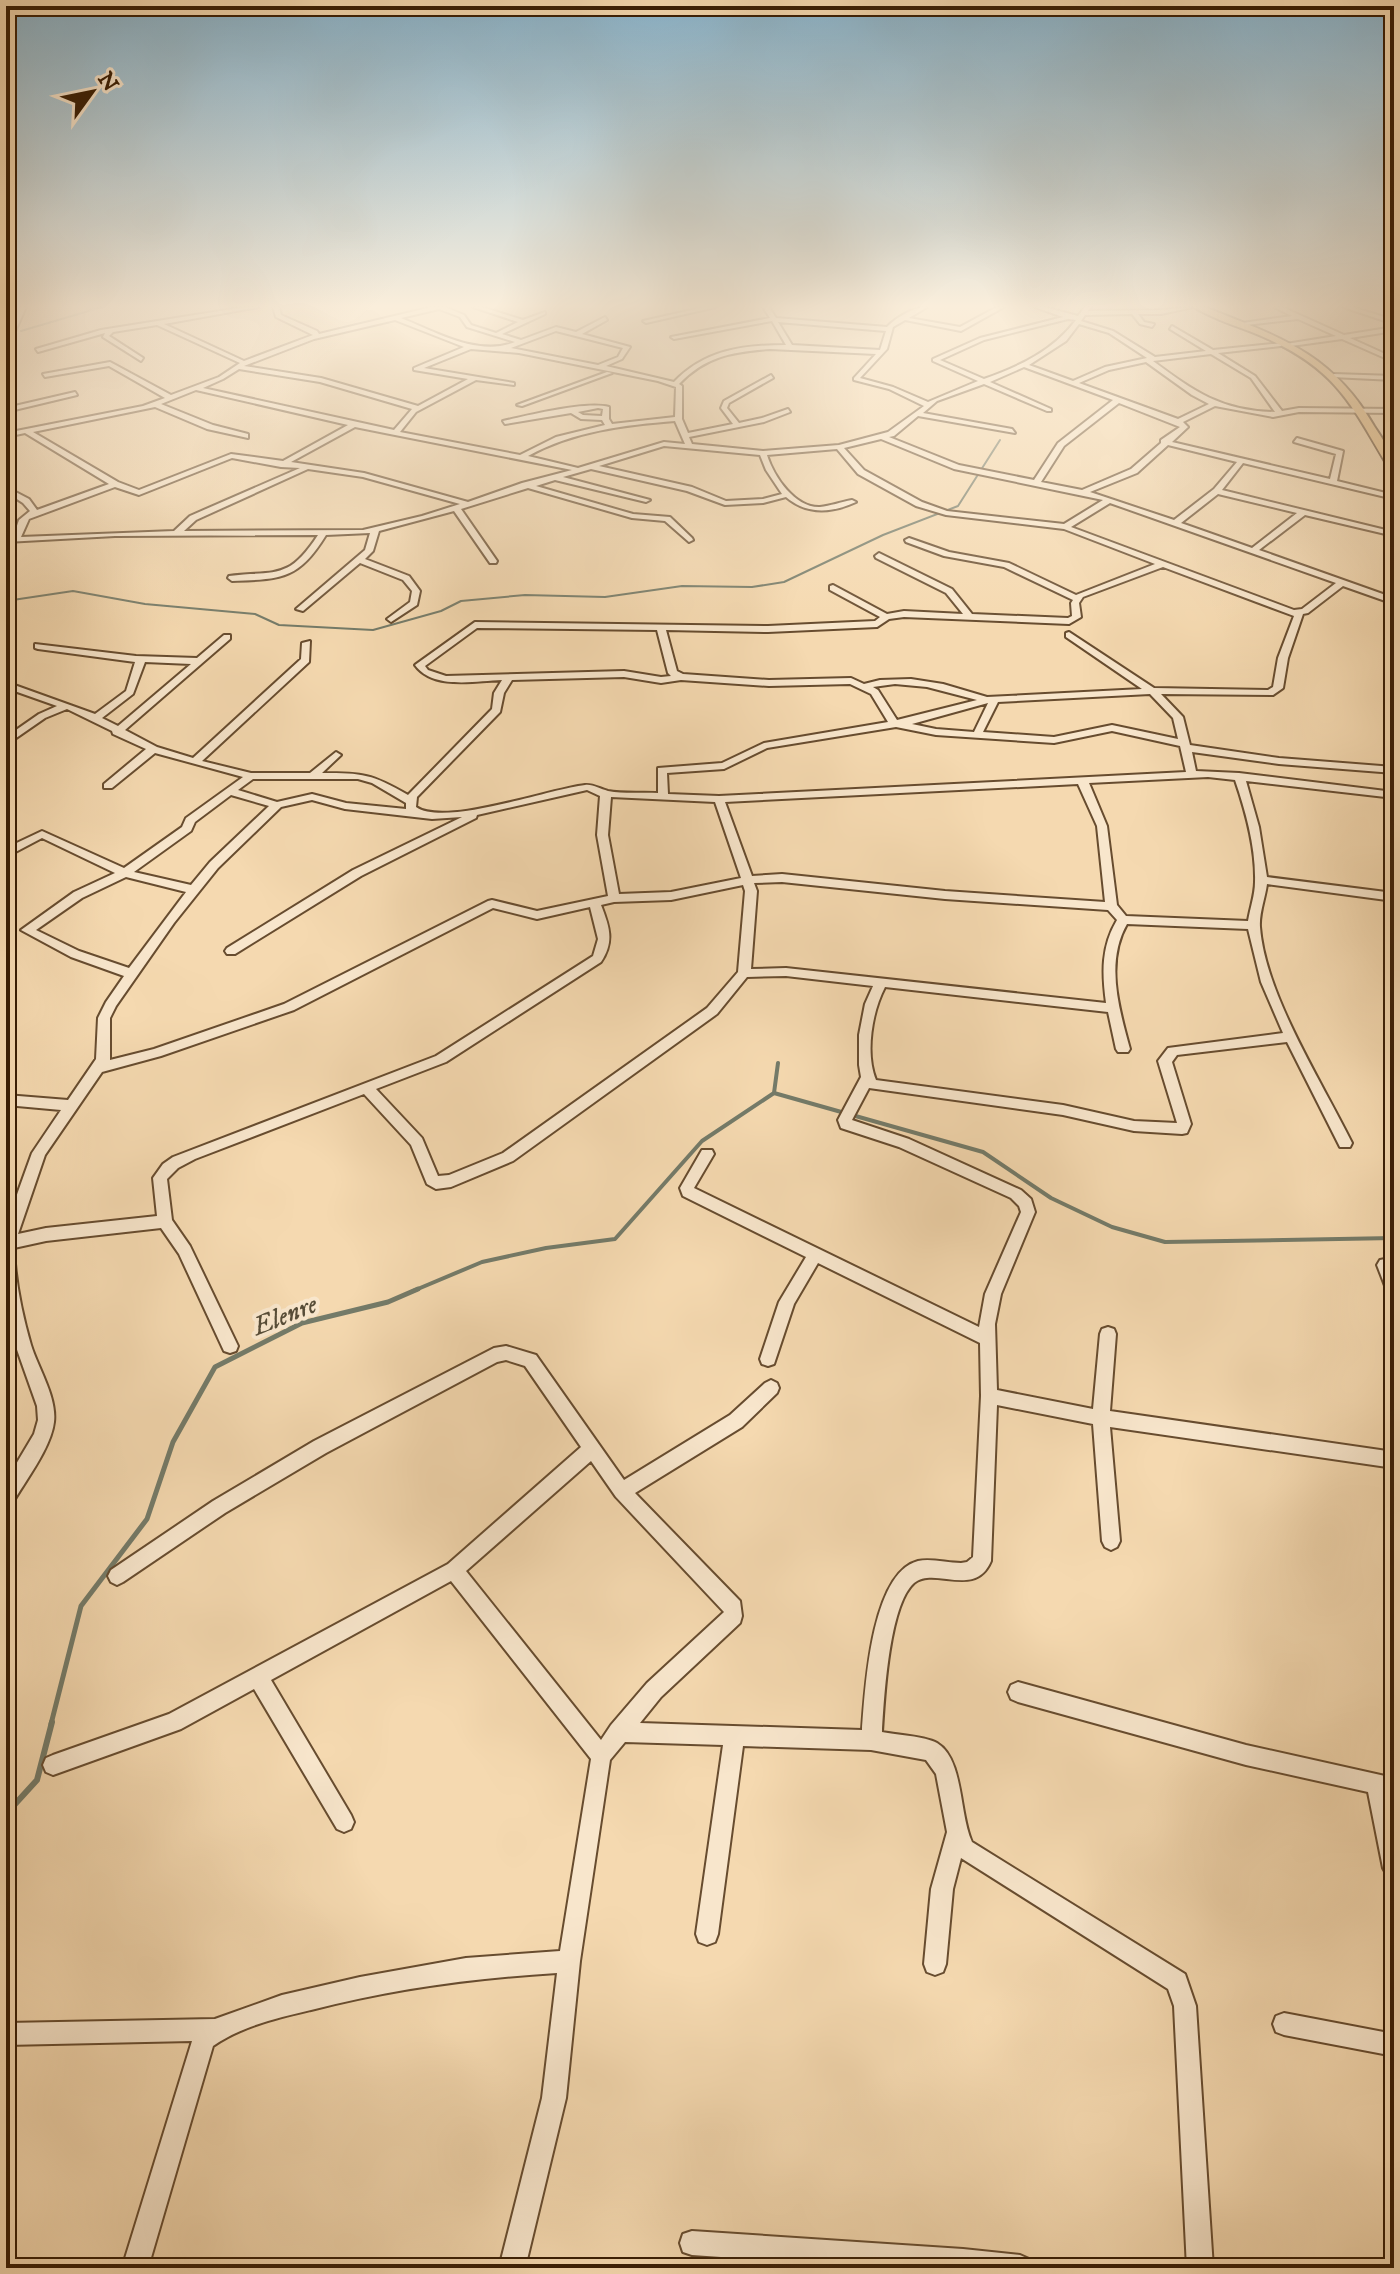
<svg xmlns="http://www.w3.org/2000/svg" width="1400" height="2274" font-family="'IM FELL DW Pica',serif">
<rect width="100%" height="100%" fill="#f5d9b0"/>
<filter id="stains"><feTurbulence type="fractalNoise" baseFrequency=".0025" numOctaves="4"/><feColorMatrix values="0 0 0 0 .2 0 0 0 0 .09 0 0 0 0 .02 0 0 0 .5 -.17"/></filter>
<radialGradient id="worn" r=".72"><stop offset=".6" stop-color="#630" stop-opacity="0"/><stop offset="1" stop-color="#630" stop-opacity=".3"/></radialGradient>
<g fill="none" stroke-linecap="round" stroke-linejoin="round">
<g stroke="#747b69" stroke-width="2">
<polyline points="21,331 102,307"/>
<polyline points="6,601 73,591 145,604 255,614 279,625 373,630 441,611 461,601 525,595 605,597 682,586 752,587 784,582 883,535 958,506 1000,440"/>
</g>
<g stroke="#747b69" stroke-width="4">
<polyline points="774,1093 983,1152 1051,1198 1112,1227 1165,1242 1394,1238"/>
<polyline points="413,1291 482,1262 546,1248 615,1239 702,1141 774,1093 778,1063"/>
</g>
<polyline stroke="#747b69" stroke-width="5" points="51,1724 81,1606 147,1519 173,1442 215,1367 302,1323 388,1302 418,1289"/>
<polyline stroke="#747b69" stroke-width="6" points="6,1814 37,1780 52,1722"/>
<g stroke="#674c2f" stroke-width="4">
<g id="minor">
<polygon points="20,307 26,307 9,345 6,347 6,338"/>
<path d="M245 307H259L164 324 244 361 313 335 276 317 273 307H279L281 315 317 331 319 334 432 307H445L464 315 471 325 496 333 518 322 473 307H482L523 320 545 312V314L502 334 521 340 556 327 576 332 605 317 607 320 582 334 630 347 622 359 606 366 674 382C705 350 742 345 786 345L772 321 674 339 671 337 770 318 763 307H769L776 318 887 327C896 318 913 307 927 307L909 318 960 327 997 307H1004L961 331 905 320 893 327 887 349 860 378 893 387 928 402 978 381 933 361V359L980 338 1063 317 1035 307H1044L1078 316 1085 307H1091L1088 311 1161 310 1193 307 1161 314H1138L1144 322 1154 324 1152 327 1140 324 1132 314 1085 315 1081 321 1113 331 1155 357 1206 351 1170 329 1172 326 1213 350 1283 343 1281 346 1218 353 1255 376 1282 411 1299 408 1394 409V413L1299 412 1273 417 1215 406 1183 422 1188 427 1172 442 1330 479 1336 454 1294 442 1297 438 1343 451 1337 481 1394 495V499L1243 463 1222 490 1394 532V536L1305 515 1259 550 1394 598V604L1343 586 1308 613 1303 614 1288 658 1283 688 1273 695 1161 694 1183 717 1190 745 1279 758 1394 767V773L1279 764 1192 752 1196 771 1239 773 1394 792V798L1246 781 1259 827 1267 877 1394 893V901L1267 884C1265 899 1259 913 1260 927 1265 994 1322 1082 1352 1143L1350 1147H1340L1287 1042 1177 1055 1172 1062 1191 1124 1187 1133 1182 1134 1134 1131 1063 1115 869 1088 852 1120 909 1139 1021 1190 1031 1199 1035 1212 1001 1294 995 1324 997 1390 1093 1409 1100 1334 1102 1329 1108 1327 1114 1329 1116 1334 1110 1411 1394 1452V1468L1110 1427 1120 1541 1117 1547 1111 1550 1105 1547 1102 1541 1093 1424 997 1405 991 1561C975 1599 935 1566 914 1583 889 1605 884 1698 882 1732 896 1735 925 1736 937 1743 964 1759 959 1815 972 1842L1185 1974 1196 2006 1213 2268H1187L1174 2006 1168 1989 961 1858 953 1889 946 1964 943 1972 935 1975 927 1972 924 1964 931 1889 947 1832 936 1774 926 1760 871 1750 743 1746 718 1934 715 1942 707 1945 699 1942 696 1934 723 1745 625 1742 610 1760 580 1961 566 2098 525 2268H499L542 2098 557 1973C474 1978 392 1989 311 2010 277 2018 242 2026 213 2046L148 2268H122L192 2041 6 2045V2023L215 2019 282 1995 360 1977 466 1958 560 1951 591 1759 451 1581 271 1680 351 1815 354 1822 351 1829 344 1832 337 1829 254 1689 181 1729 53 1775 46 1772 43 1765 46 1758 53 1755 169 1714 448 1564 581 1447 525 1366 506 1360 497 1362 326 1453 225 1513 123 1582 117 1585 111 1582 108 1576 111 1570 213 1501 314 1441 494 1348 506 1346 536 1355 624 1480 730 1415 765 1383 771 1380 777 1383 779 1388 777 1393 742 1427 635 1493 740 1601 742 1616 740 1623 661 1697 640 1723 862 1730C865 1690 871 1573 918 1561 931 1558 947 1563 961 1563L967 1562 973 1557 981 1396 980 1343 818 1263 794 1304 774 1364 768 1366 762 1364 760 1359 779 1302 806 1257 683 1196 680 1188 702 1150H712L714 1154 694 1188 979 1327 985 1294 1021 1212 1019 1206 1011 1198 899 1147 841 1128 838 1120 861 1077 859 1065V1035L865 1004 873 986 786 976 747 977 717 1014 513 1161 451 1187 436 1189 427 1184 411 1145 364 1094 195 1159 178 1168 167 1179 172 1220 190 1246 238 1346 236 1351 230 1353 224 1351 179 1254 161 1228 46 1241 14 1248C15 1280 22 1314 31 1345 38 1368 57 1397 54 1422 51 1448 25 1481 12 1504L6 1507V1481L34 1434 38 1420 37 1406 15 1344 6 1300V1225L32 1153 61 1110 6 1105V1095L68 1100 96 1059 98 1018 106 1002 124 976 71 957 21 930 74 892 115 873 42 838 6 857V848L42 831 124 868 182 827 186 818 243 777 155 753 112 788H104V784L146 749 113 734 112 731 67 709 45 718 6 745V737L39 714 57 706 6 688V682L95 714 126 691 135 662 38 649 35 648V644L136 656 197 658 224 635H230V639L125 730 157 747 193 758 301 659 302 643 310 641 309 662 202 761 251 773H310L336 752 341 755 322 773C363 773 372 774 408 795L492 709 494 693 502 680C475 681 433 690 415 665L475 622 768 626 875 621 880 617 830 590V586L833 585 887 614 904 611 963 614 946 593 876 558 875 556 879 553 952 589 972 614 1068 618 1072 616 1071 603 1073 600 1004 567 944 556 906 542 905 540 909 538 949 552 1009 563 1076 595 1155 564 1064 529 946 515 916 506 858 474 837 449 767 455C774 477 795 508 820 507 830 506 841 502 852 500L856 502C832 513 807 515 786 497L763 503 725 505 687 491 591 469 563 477 650 500 646 502 555 480 536 486 633 514 670 517 692 538 693 540 689 542 665 521 632 518 528 488 461 509 497 561 496 563H490L454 511 379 531 373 551 365 559 409 576 420 591 417 605 391 622 387 619 410 602 412 591 403 580 360 563 303 611 296 609 365 550 370 533 326 535C298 580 282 579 232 581L228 578 229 576C276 570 288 581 318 535L115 536 6 542V538L13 537 19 520 30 511 23 503 6 492V487L29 499 37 510 109 484 25 433 6 437V433L143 406 165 398 109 366 45 377 43 374 110 362 171 395 219 377 240 363 157 325 113 332 109 336 143 358 141 361 103 337 105 333 38 352 36 349 101 330ZM439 309 460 317 467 327 515 342C478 357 436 332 401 318ZM1068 319 1076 320C1053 351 1020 366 984 379L940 360 984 340ZM395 320 464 347 414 368V370L468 379 418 406 321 378 244 366 314 339ZM778 322 886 331 880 350 792 345ZM1079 324 1109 333 1147 358 1105 367 1073 381 1029 365 1066 341ZM556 331 623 348 618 357 598 365 511 348ZM471 349 519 353 658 381 676 387 675 417 612 424 609 419V407C586 401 530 415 503 421L505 424 571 413 581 419 602 420 605 425 556 437 520 455 400 432 416 412 476 380 514 385V383L424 368ZM770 349 876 354 854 378V380L889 389 924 406 888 432 839 445 763 451 692 444 689 437 764 422 790 412 788 409 762 418 739 423 727 408 729 403 773 378 771 375 724 401 721 408 733 424 688 433 682 419V386L679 384C706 356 732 352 770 349ZM1211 354 1251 378 1275 412C1221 411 1195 392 1153 361ZM1146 362 1192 395 1209 404 1178 419 1079 383 1109 370ZM1024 367 1113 400 1058 443 1034 480 959 465 889 437 894 436 918 416 1015 433 1012 429 923 413 937 401 984 384 1047 411H1051V409L990 382ZM239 369 320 382 412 409 394 430 203 388 223 379ZM196 390 348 425 283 461 231 454 139 490 118 482 33 432 155 407 207 429 248 438V434L213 425 161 404ZM1119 403 1180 427 1161 440V443L1131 469 1082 490 1041 482 1064 446ZM598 408 603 409 602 416 583 415 578 412ZM675 421 685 444 664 442 578 468 528 456C574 431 624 425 675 421ZM355 427 385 433 572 470 522 483 468 502 364 473 291 462ZM881 439 954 469 1103 500 1064 524 947 511 922 502 864 470 844 448ZM1168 445 1237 462 1214 489 1174 520 1090 492 1137 473ZM664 446 760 455 766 470 782 494 763 499 726 501 692 487 599 466ZM232 458 281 467 300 468 190 516 174 531 21 537 29 519 115 487 139 495ZM308 469 363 477 460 504 422 516 363 530 184 531 196 520ZM1218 494 1297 513 1252 548 1181 523ZM1110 503 1336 583 1302 609 1294 610 1071 527ZM1163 567 1294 616 1278 658 1273 687 1268 690 1154 688 1069 632 1066 633V637L1142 689 987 697 943 684 911 679 880 680 864 684 851 678 769 680 683 674 677 671 666 630 768 632 877 627 889 619 904 617 1069 624 1081 617 1079 603 1083 597ZM477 628 657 630 668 673 671 676 661 677 624 671 446 676 428 670 425 666ZM145 662 191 664 118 726 102 718 133 694ZM624 677 661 683 681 680 769 686 850 684 871 694 888 722 764 743 722 763 658 768V793C642 792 624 794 608 791 600 789 593 784 585 785 549 789 445 827 416 807L417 797 500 712 504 693 512 680ZM895 684 927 687 977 700 897 720 878 690 873 687ZM1150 694 1173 718 1178 739 1112 725 1054 737 983 732 998 702ZM988 703 974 732 936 729 912 724ZM896 727 936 735 1054 743 1112 731 1180 746 1186 772 719 796 668 794 667 773 724 769 767 748ZM1208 777 1235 780C1246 812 1256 848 1255 882 1255 895 1250 908 1248 921L1126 916 1117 905 1107 826 1089 783ZM253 779H358L372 783 406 803V809L346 803 312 794 277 802 238 790ZM1078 784 1097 826 1105 902 945 891 782 874 752 876 725 802ZM587 790 600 796 597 835 608 896 537 911 492 900 488 901 284 1004 154 1049 110 1060V1018L116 1006 174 923 218 868 281 807 312 800 345 809 432 819 462 817 353 870 227 948 225 951 227 954H235L361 876 476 818 477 815ZM231 795 269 806 210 862 191 885 134 872 191 831 195 822ZM611 797 715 802 741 878 671 892 619 894 608 835ZM126 877 186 892 129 968 79 951 36 930 82 898ZM782 882 945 899 1108 910 1117 920C1101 947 1102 973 1106 1003L786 968 751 969 757 891 754 883ZM743 885 745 891 738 972 707 1008 503 1153 449 1175 438 1176 422 1138 376 1089 446 1062 601 962C615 941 609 926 601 905L614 902 671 900ZM590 907 598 939 593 956 436 1056 173 1157 163 1164 153 1178 157 1216 46 1228 18 1234 45 1155 102 1072 161 1056 294 1010 493 908 537 919ZM1127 924 1248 929 1261 982 1283 1033 1168 1048 1158 1061 1177 1123 1134 1121 1063 1105 876 1080C865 1053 872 1012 885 987L1108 1012 1116 1049 1118 1052H1128L1130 1049C1119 1009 1105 962 1127 924ZM591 1461 616 1497 724 1612 647 1683 611 1725 601 1740 466 1571Z"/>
<polygon points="705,307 716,307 646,323 643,321"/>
<polygon points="1274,307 1282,307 1344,335 1394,327 1394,331 1350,338 1394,358 1394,362 1342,339 1284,347 1286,344 1336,336 1298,319 1238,326 1235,324 1292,316"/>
<polygon points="1343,307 1352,307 1394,320 1394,324"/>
<polygon points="607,372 612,373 522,406 517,405"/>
<polygon points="1334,374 1394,376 1394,380 1332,377"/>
<polygon points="75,392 77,395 6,412 6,408"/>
<polygon points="1385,1259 1390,1260 1394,1269 1394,1298 1389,1296 1377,1265 1380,1260"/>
<polygon points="1018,1682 1246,1745 1394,1778 1394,1798 1389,1797 1394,1820 1394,1879 1387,1875 1383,1868 1368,1792 1246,1765 1018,1702 1011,1699 1008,1692 1011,1685"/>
<polygon points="1284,2013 1394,2034 1394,2056 1284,2035 1276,2032 1273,2024 1276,2016"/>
<polygon points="692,2231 963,2249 1020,2255 1029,2259 1033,2268 881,2268 692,2255 683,2252 680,2243 683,2234"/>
</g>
</g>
<g stroke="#381d04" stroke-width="4">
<path id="major" d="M1194 307H1205C1279 337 1332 353 1374 426 1383 440 1394 454 1394 471L1389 468C1352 406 1338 371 1268 339 1245 328 1216 321 1194 307Z"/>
</g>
<use href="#minor" fill="#f8e6cc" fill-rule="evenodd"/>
<use href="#major" fill="#eabc78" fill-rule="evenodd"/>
</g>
<linearGradient id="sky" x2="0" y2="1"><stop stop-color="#89b6d0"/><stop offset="0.49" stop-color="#faeedb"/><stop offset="1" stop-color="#faeedb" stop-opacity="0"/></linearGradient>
<rect width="1400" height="625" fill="url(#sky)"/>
<g text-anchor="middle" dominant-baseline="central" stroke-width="8" stroke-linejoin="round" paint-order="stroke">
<g font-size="26" font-style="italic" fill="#564c37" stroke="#f8e6cc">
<text transform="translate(285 1316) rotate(-22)">Elenre</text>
</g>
</g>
<rect width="1400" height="2274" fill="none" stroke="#f5d9b0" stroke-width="32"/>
<rect x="8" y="8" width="1384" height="2258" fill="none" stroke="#381d04" stroke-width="4"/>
<rect x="16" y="16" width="1368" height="2242" fill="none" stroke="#381d04" stroke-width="2"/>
<g transform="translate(92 92) rotate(57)" stroke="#f8e6cc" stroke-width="6" paint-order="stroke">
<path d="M0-6L14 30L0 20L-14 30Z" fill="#381d04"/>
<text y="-12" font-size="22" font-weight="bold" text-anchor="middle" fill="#381d04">N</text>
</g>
<rect width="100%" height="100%" filter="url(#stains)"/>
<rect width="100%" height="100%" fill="url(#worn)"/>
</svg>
